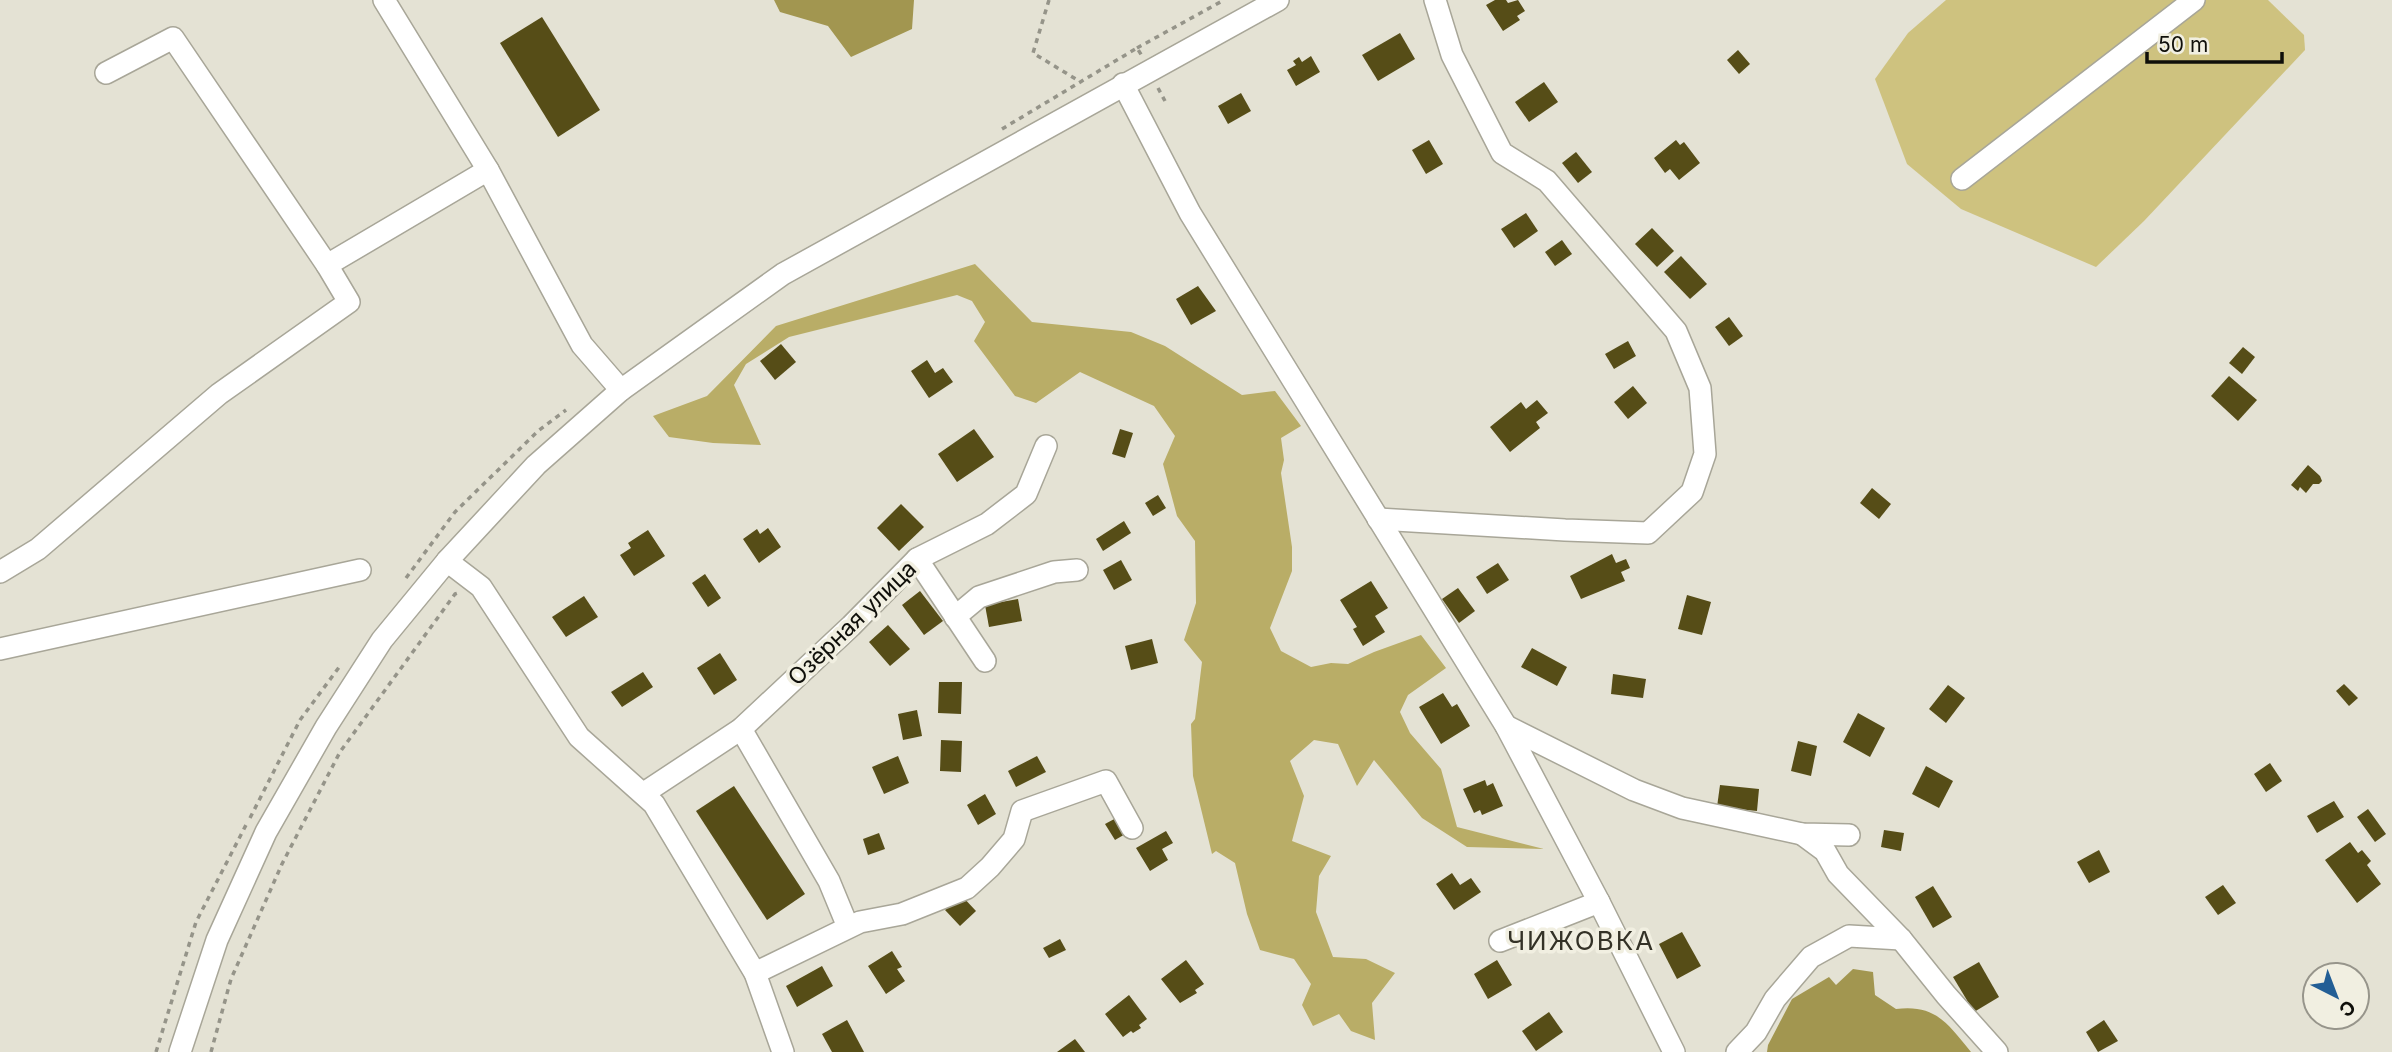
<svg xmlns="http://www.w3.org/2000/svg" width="2392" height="1052" font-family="Inter,sans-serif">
<rect width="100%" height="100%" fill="#e4e2d4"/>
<polygon fill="#cec27f" points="1946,0 2268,0 2304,35 2305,50 2144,221 2096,267 1961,209 1907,164 1875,79 1908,33"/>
<polygon fill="#b9ad67" points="975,264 1032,322 1131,332 1165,346 1242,395 1275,391 1301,426 1281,438 1284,460 1281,473 1292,547 1292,571 1270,628 1281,651 1311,667 1331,663 1348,664 1374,652 1421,635 1446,668 1408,695 1400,712 1410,733 1441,769 1457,827 1544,849 1467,847 1422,818 1374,760 1357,786 1338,744 1314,740 1290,761 1304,796 1292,841 1331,856 1319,876 1316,912 1333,957 1366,959 1395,973 1372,1003 1375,1040 1351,1031 1339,1014 1313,1026 1302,1005 1311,984 1294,959 1260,950 1247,914 1235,863 1216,851 1212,854 1193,776 1191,724 1195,719 1202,662 1184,640 1196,603 1195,541 1177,516 1163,464 1175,436 1154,406 1080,372 1036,403 1015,396 974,341 985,322 972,301 957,295 789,337 746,364 734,385 761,445 713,443 669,437 653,416 707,396 776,326"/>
<g fill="#a29650">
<polygon points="774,0 914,0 912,29 851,57 828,26 780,12"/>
<path d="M1853 969 1873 972 1875 995 1896 1009C1936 1004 1948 1024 1971 1052H1767L1768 1045 1792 999 1829 977 1836 985Z"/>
</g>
<g fill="#564d17">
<polygon points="1495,0 1506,0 1508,3 1518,0 1525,11 1517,16 1520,20 1503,31 1486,5"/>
<polygon points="542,17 600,110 558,137 500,43"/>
<polygon points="1400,33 1415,59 1378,81 1362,55"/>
<polygon points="1738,50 1750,64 1739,74 1727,60"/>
<polygon points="1311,56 1320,72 1296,86 1287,70 1296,65 1293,61 1299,57 1302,62"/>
<polygon points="1544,82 1558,102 1529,122 1515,102"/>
<polygon points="1241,93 1251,111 1228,124 1218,106"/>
<polygon points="1429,140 1443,164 1426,174 1412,150"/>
<polygon points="1676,140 1680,145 1684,142 1700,163 1679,180 1670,169 1665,173 1654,158"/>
<polygon points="1576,152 1592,172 1578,183 1562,163"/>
<polygon points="1526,213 1538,231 1514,248 1501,229"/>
<polygon points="1652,228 1674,251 1657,267 1635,244"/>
<polygon points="1562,240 1572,254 1555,266 1545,252"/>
<polygon points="1681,256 1707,284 1690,299 1664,272"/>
<polygon points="1198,286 1216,311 1191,325 1176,299"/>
<polygon points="1729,317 1743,336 1729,346 1715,327"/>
<polygon points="1628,341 1636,356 1614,369 1605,354"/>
<polygon points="781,344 796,362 775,380 760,361"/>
<polygon points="2243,347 2255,357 2242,374 2229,363"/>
<polygon points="927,360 935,373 943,368 953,382 929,398 911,371"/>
<polygon points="2229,376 2257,400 2238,421 2211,396"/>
<polygon points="1633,386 1647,403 1628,419 1614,402"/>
<polygon points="1537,400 1548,413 1536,422 1540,428 1510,452 1490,427 1521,402 1526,409"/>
<polygon points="974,429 994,457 957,482 938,454"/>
<polygon points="1120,429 1133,433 1125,458 1112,454"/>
<polygon points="2308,465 2320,476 2322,481 2319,484 2313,484 2306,493 2300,487 2298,491 2291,485"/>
<polygon points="1872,488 1891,504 1879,519 1860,503"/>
<polygon points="1158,495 1166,508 1153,516 1145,503"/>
<polygon points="901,504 924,527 899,551 877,528"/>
<polygon points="1124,521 1131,533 1103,551 1096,539"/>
<polygon points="768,528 781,547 759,563 743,539 757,529 760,534"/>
<polygon points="648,530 665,556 634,576 620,555 631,548 628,543"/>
<polygon points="1612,554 1616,563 1626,559 1630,568 1621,572 1625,581 1581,599 1570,576"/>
<polygon points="1121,560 1132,580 1114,590 1103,570"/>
<polygon points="1498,563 1509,580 1487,594 1476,577"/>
<polygon points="705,574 721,598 708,607 692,583"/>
<polygon points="1371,581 1388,608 1375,616 1385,632 1363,646 1353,629 1357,627 1340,600"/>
<polygon points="1458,588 1475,611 1459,623 1442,599"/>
<polygon points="920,591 943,621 924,635 902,605"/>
<polygon points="1687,595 1711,602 1702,635 1678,629"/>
<polygon points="584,596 598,617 566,637 552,617"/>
<polygon points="1018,599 1022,621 989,627 985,605"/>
<polygon points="888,625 910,649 890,666 869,642"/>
<polygon points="1152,639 1158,663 1131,670 1125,646"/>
<polygon points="1532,648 1567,667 1557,686 1521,667"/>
<polygon points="720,653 737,680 714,695 697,668"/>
<polygon points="643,672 653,687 622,707 611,692"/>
<polygon points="1613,674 1646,679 1643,698 1611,694"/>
<polygon points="939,682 962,682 961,714 938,713"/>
<polygon points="2344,684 2358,698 2349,706 2336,691"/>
<polygon points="1948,685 1965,698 1946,723 1929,709"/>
<polygon points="1443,693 1452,707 1457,704 1470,726 1441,744 1419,707"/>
<polygon points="917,710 922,736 903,740 898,714"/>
<polygon points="1858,713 1885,728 1870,757 1843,742"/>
<polygon points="941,740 962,741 961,772 940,771"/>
<polygon points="1798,741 1817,746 1811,776 1791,771"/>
<polygon points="898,756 909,783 884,794 872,767"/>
<polygon points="1037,756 1046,772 1016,787 1008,771"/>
<polygon points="2270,763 2282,781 2266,792 2254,774"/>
<polygon points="1926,766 1953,781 1939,808 1912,794"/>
<polygon points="1485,780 1487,786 1493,783 1503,806 1482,815 1480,810 1474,813 1463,789"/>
<polygon points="1720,785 1759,789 1757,811 1717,807"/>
<polygon points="734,786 805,894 767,920 696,811"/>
<polygon points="985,794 996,814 978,825 967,805"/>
<polygon points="2334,801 2344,817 2317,833 2307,816"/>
<polygon points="2368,809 2386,834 2375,842 2357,817"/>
<polygon points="1118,817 1127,833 1115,840 1105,824"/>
<polygon points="1884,830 1904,833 1901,851 1881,847"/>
<polygon points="1166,831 1173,843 1162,849 1168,860 1150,871 1136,848"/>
<polygon points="879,833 885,849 868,855 863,839"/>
<polygon points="2350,842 2358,853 2362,850 2371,861 2367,865 2381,884 2357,903 2325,860"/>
<polygon points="2099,850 2110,872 2089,883 2077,862"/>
<polygon points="1452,873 1460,885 1471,878 1481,892 1454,910 1436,884"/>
<polygon points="2223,885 2236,903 2218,915 2205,897"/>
<polygon points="1933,886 1952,917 1933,928 1915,897"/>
<polygon points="961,895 976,911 960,926 945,910"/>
<polygon points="1682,932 1701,966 1677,979 1659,944"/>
<polygon points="1060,939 1066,950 1049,958 1043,948"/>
<polygon points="892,951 902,967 897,969 905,981 886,994 868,966"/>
<polygon points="1186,960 1204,984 1195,990 1197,993 1180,1003 1161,979"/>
<polygon points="1497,960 1512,985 1488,999 1474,974"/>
<polygon points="1979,962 1999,997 1974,1012 1953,977"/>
<polygon points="822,966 833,986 797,1007 786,986"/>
<polygon points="1129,995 1147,1019 1139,1025 1141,1028 1133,1033 1131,1031 1123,1037 1105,1014"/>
<polygon points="1549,1012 1563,1032 1536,1051 1522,1031"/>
<polygon points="847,1020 864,1052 832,1052 822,1034"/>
<polygon points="2104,1020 2118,1041 2098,1052 2086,1032"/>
<polygon points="1075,1039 1085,1052 1057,1052"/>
</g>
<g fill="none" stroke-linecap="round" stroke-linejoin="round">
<g stroke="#a8a698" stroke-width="24">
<g id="minor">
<polyline points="384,0 488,170 582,345 621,390"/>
<polyline points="106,73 173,38 327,265 488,170"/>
<polyline points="1123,84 1190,213 1506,726 1599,902 1674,1052"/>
<polyline points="1962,179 2194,0"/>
<polyline points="1378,519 1565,530 1648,533 1692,492 1705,454 1700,388 1676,331 1547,181 1502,153 1452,55 1435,0"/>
<polyline points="917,559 985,661"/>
<polyline points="447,561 481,587 579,737 654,804 755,973 783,1052"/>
<polyline points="0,572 38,549 219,394 349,302 327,265"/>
<polyline points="955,617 979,597 1054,572 1077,570"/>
<polyline points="0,649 360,570"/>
<polyline points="1506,726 1634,790 1682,808 1802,834 1849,835"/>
<polyline points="741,729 829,881 848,927"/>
<polyline points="644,793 741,729 851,626 917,559 987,524 1026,494 1046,446"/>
<polyline points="1802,834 1825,851 1838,874 1901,939 1946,995 1997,1052"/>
<polyline points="1500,941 1599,902"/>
<polyline points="755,973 860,922 902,914 967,888 990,867 1014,839 1022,811 1106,781 1132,828"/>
<polyline points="180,1052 217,940 266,832 326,727 382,640 447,561 536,465 621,390 783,274 1278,0"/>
<polyline points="1737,1052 1756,1032 1775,999 1811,957 1849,936 1901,939"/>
</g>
</g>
<g stroke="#959489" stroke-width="3.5" stroke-dasharray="5 5" stroke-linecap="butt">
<polyline points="1049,0 1033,53 1079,81"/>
<polyline points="1137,48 1224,0"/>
<polyline points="1158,88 1165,101"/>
<polyline points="1002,129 1137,48 1142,56"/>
<polyline points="406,578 455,512 538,431 566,410"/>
<polyline points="250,818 300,720 340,666"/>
<polyline points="156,1052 196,922 246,825"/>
<polyline points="211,1052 231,979 282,864 340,752 455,594 458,593"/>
</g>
<use href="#minor" stroke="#fff" stroke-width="21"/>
</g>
<g text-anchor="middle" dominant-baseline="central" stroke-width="7" stroke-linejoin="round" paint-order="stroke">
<g font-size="23" fill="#0f0f0a" stroke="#f1efe1">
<text transform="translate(852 623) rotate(-44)">Озёрная улица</text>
</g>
<g font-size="26" letter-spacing="2" fill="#343227" stroke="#f1efe1">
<text x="1581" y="940">ЧИЖОВКА</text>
</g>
</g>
<g transform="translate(2336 996) rotate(138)"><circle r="33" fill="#f1efe1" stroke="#97958b" stroke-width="2"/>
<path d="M0-5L12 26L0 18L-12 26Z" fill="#225e95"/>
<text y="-10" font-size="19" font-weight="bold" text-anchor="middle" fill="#0f0f0a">С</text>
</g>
<path d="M2147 52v10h135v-10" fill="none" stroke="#0f0f0a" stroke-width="3.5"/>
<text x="2158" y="52" font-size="21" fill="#0f0f0a" stroke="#f1efe1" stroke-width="5" paint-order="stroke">50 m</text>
</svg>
